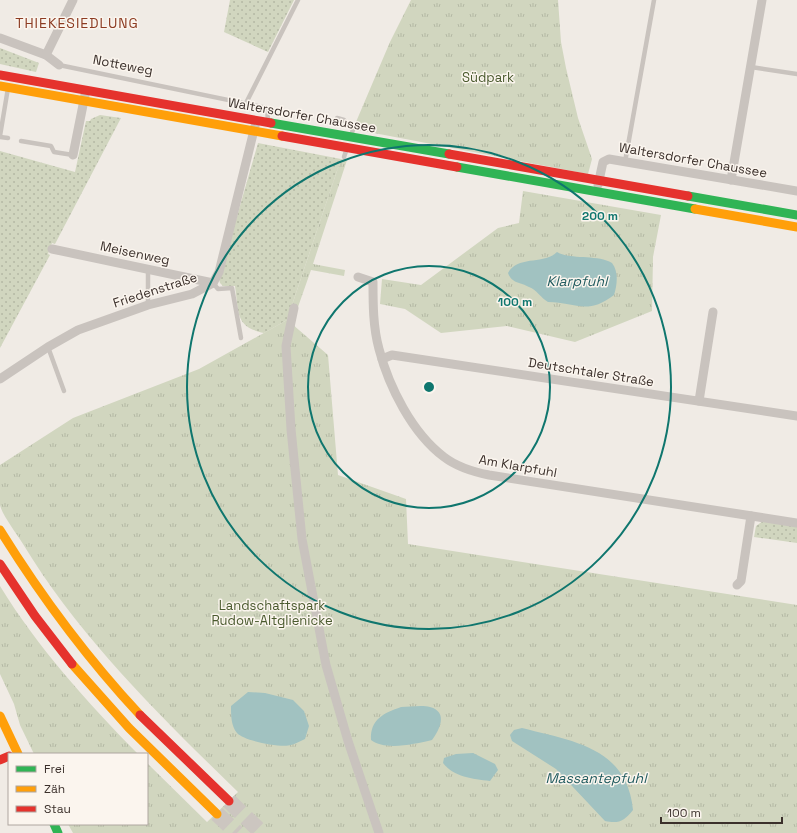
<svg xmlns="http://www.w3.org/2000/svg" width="797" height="833" font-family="'Space Grotesk',sans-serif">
<defs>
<pattern id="grass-dots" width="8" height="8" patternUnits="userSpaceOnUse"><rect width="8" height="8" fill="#d1d6bf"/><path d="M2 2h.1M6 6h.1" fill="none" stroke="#b4b8a4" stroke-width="1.8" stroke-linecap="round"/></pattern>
<pattern id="park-tufts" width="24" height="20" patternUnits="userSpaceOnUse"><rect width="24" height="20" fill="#d1d6bf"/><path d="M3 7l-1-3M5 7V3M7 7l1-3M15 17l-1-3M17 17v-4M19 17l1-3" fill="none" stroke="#b4b8a4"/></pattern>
</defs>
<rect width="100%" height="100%" fill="#f0ebe5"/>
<g fill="url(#grass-dots)">
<polygon points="230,0 294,0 268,52 224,32"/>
<polygon points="0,48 39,63 36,72 0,64"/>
<polygon points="100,115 121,118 55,244 52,243 48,254 50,255 0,348 0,151 75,172 86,121 90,121 91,119"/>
<path d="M258 143 341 159 287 320 264 333C235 327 239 313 235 286H223L220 283 219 279Z"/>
<polygon points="763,521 797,526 797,543 754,537 756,526"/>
</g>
<g fill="url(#park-tufts)">
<polygon points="411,0 558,0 561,42 566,68 578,118 592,159 588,174 353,129 390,42"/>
<path d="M341 159 347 160 313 264 345 270 344 276 311 270 292 324 328 355 338 475 406 499 408 544 797 605V833H73L68 824H147V763L207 822 238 792C159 715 80 638 23 544 17 534 2 515 0 505 0 493 0 478 0 465L73 418 199 369 287 320Z"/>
<polygon points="523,191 661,215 653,257 652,311 575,342 507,326 441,333 405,309 380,304 382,279 421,285 498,228 519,223"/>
<path d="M0 586C38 648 87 702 138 754H34L20 725 14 704 0 674Z"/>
</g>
<g fill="#a1c2c1">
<path d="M557 252C570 260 597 254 612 263 619 272 617 285 614 295 587 316 575 302 548 302 541 298 537 290 529 287 521 282 512 284 508 273 518 255 544 265 557 252Z"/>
<path d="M248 692 265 693 293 700 304 711 309 726 305 739C300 741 295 744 291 745 281 748 244 741 237 733 231 726 231 715 231 706Z"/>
<path d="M401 707C410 707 422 705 430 707 449 712 439 731 432 740 415 744 385 751 371 740 370 719 384 713 401 707Z"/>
<path d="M522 728C572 741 627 747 633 810 624 821 619 824 605 821L556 769 512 741 510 735 514 730Z"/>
<path d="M473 753 495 764 498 770 490 781C472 779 454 777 443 763L444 758 456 754Z"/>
</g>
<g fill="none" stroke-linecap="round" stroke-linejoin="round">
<g stroke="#ccc6c0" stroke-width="16" stroke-dasharray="16 8" stroke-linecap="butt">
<polyline points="229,801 262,833"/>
<polyline points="217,814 237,833"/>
</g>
<g stroke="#c9c3be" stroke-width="4.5">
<polyline points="59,65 267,108 268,121"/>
<polyline points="751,67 797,74"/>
<polyline points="246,103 298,0"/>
<polyline points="337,118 344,120 353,130 351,135"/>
<polyline points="0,136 8,88"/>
<polyline points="0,137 8,138"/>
<polyline points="21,141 51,146 54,152 73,155"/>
<polyline points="344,157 347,148"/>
<polyline points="625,162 654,0"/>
<polyline points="213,283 218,289 232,288 241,338"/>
<polyline points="148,305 148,269"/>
<polyline points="48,347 64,391"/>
</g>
<g stroke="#c9c3be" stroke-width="9">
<polyline points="0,38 46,55 59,65"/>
<polyline points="46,55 73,0"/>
<polyline points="73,155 85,95"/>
<polyline points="731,180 762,0"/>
<polyline points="598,185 603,162 609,159 797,191"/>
<polyline points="52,249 213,283"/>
<path d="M358 277 373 282C373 304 373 327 379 349 389 387 412 433 444 457 457 467 474 472 489 475L797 523"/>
<polyline points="294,308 286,346 291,429 302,539 326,665 348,741 379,833"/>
<polyline points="382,359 392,355 797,416"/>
<polyline points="0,379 48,347 78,330 148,305 192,294 213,283 219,272 255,126"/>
<polyline points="699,401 713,312"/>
<polyline points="737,585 741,581 751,516"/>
</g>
<g stroke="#30b455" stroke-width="9">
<polyline points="271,123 449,154"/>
<polyline points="457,167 695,209"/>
<polyline points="688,196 797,215"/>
<polyline points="54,824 58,833"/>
</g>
<g stroke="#ff9f0a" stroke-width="9">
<polyline points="0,86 282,136"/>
<polyline points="695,209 797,227"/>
<path d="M0 530C41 596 87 658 140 715"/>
<polyline points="72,664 129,728 217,814"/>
<polyline points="0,716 18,754"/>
</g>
<g stroke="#e5322d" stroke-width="9">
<polyline points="0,75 271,123"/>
<polyline points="282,136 457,167"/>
<polyline points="449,154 688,196"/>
<polyline points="0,564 35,616 72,664"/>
<polyline points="140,715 229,801"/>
<polyline points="0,760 9,756"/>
</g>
</g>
<g fill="none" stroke="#0f766e" stroke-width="2">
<circle cx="429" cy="387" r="121"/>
<circle cx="429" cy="387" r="242"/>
</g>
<g text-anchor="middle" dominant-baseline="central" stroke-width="3" stroke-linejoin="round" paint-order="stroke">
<g font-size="13" fill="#3b302b" stroke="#fbf5ee">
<text transform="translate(123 65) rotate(11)">Notteweg</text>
<text transform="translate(302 115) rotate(10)">Waltersdorfer Chaussee</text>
<text transform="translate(693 160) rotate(10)">Waltersdorfer Chaussee</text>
<text transform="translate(135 253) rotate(12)">Meisenweg</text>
<text transform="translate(155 290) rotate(-18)">Friedenstraße</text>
<text transform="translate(591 372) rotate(9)">Deutschtaler Straße</text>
<text transform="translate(518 466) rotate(10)">Am Klarpfuhl</text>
</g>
<g font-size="13" fill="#4a5a2e" stroke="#fbf5ee">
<text x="488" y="77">Südpark</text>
<text x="272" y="605">Landschaftspark<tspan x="272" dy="15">Rudow-Altglienicke</tspan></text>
</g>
<g font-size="14" letter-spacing="1" fill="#8c3b22" stroke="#fbf5ee">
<text x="77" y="23">THIEKESIEDLUNG</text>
</g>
<g font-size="14" font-style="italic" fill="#1f5a5e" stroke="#fbf5ee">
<text x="577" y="281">Klarpfuhl</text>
<text x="596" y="778">Massantepfuhl</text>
</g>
</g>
<circle cx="429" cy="387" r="6" fill="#0f766e" stroke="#fbf5ee" stroke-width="2"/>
<g font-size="12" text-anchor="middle" font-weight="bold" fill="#0f766e" stroke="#fbf5ee" stroke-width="3" stroke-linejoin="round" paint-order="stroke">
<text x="600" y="220">200 m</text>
<text x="515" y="306">100 m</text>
</g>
<rect x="8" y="753" width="140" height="72" fill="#fbf5ee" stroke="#aea6a0"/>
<rect x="16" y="766" width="20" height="6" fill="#30b455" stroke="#aea6a0"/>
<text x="44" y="773" font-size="12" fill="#3b302b">Frei</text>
<rect x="16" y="786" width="20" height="6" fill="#ff9f0a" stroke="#aea6a0"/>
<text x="44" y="793" font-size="12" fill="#3b302b">Zäh</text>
<rect x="16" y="806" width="20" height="6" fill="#e5322d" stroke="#aea6a0"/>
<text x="44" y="813" font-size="12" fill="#3b302b">Stau</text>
<path d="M661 817v6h121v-6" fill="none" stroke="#3b302b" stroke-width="2"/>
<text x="667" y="817" font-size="12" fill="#3b302b" stroke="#fbf5ee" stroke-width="3" paint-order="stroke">100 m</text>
</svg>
